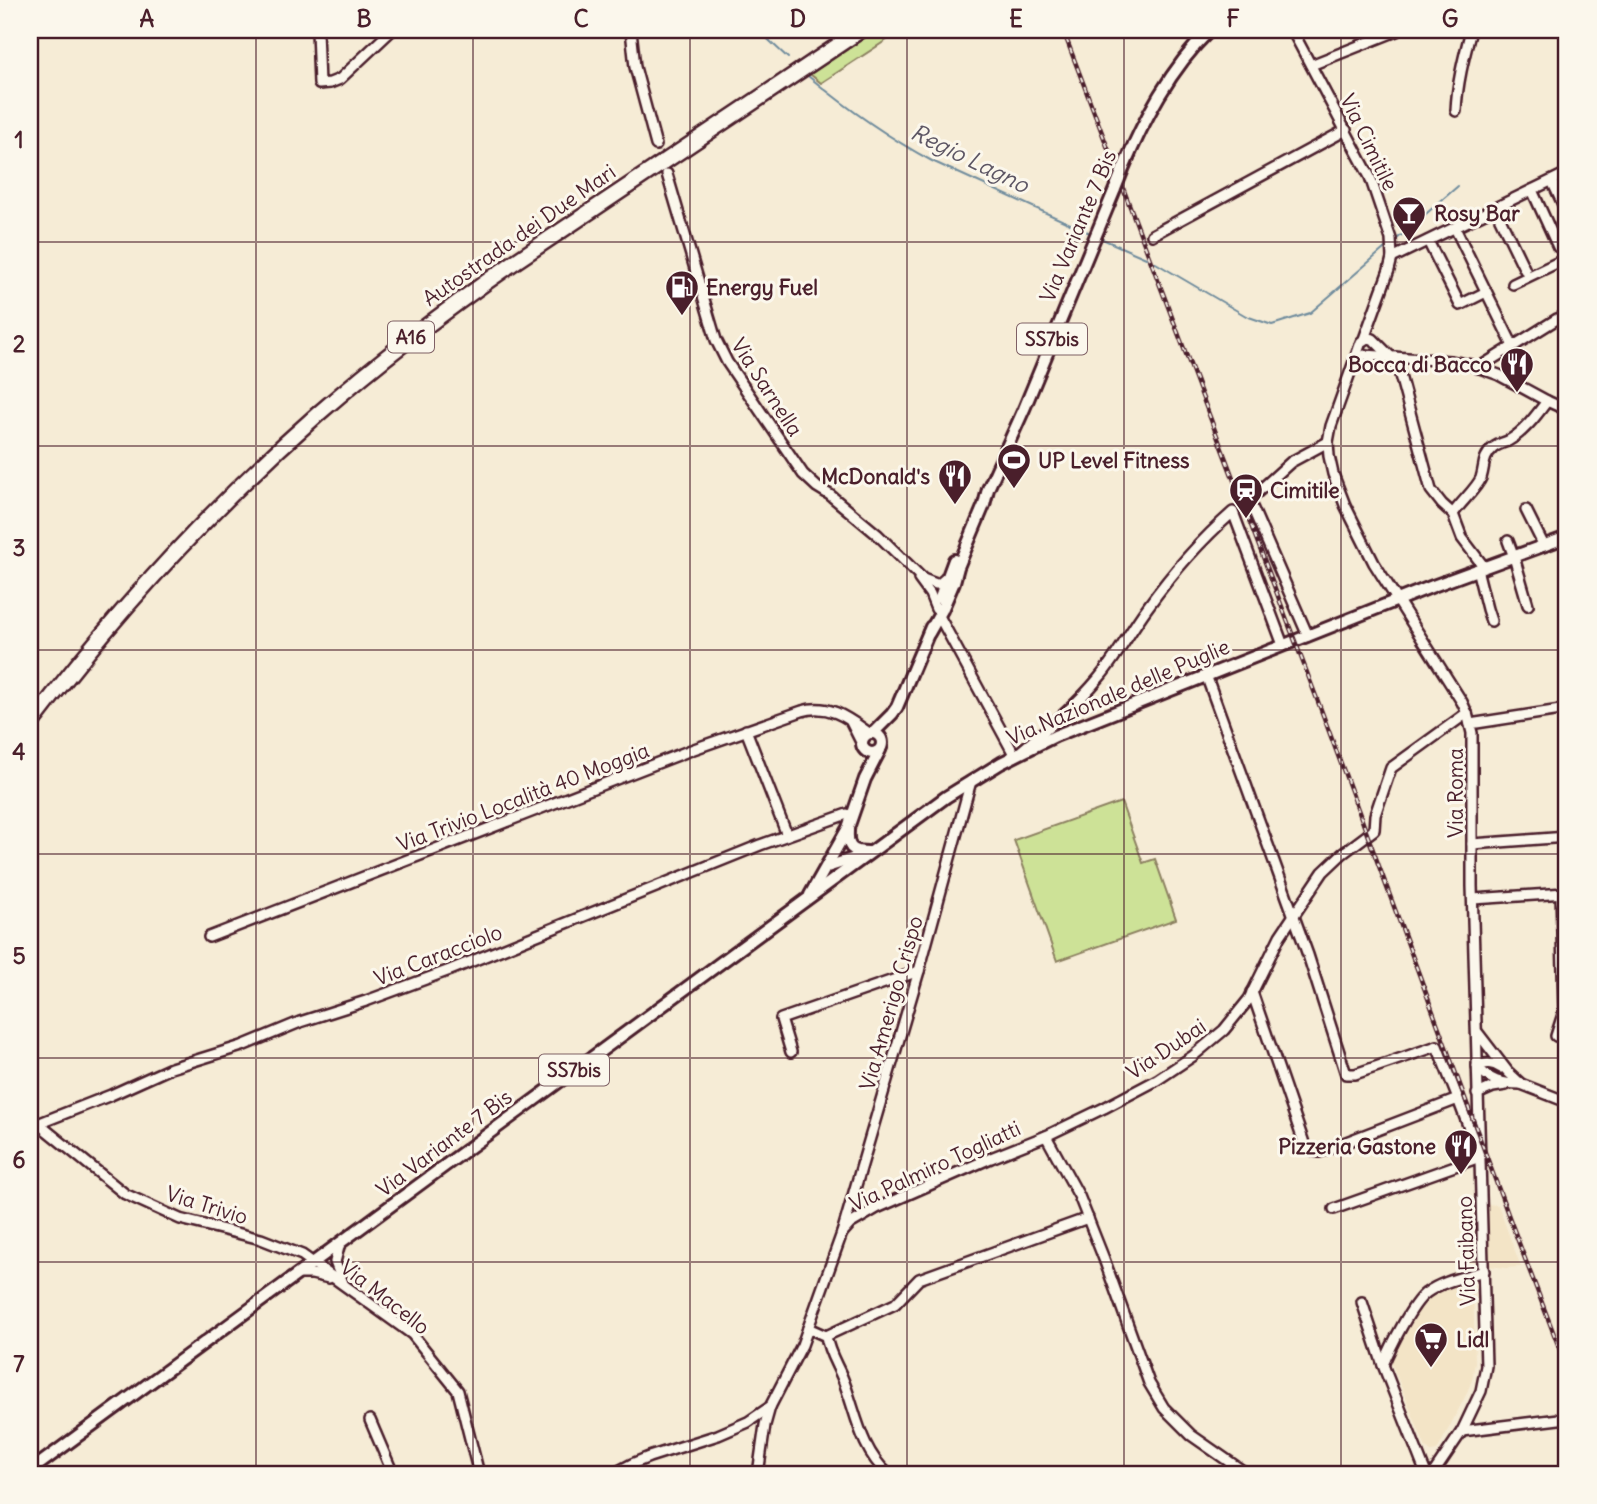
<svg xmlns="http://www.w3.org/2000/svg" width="1597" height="1504" font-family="Delius,sans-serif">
<rect width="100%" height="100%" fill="#f6ecd6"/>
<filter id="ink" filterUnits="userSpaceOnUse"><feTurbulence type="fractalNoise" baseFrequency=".0143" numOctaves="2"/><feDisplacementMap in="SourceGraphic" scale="14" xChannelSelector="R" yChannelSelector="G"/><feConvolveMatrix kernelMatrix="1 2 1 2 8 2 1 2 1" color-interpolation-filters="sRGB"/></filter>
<g filter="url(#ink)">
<g fill="#f3e4c6">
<polygon points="1486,1204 1498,1205 1521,1267 1506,1268 1489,1266"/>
<polygon points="1473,1279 1475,1363 1472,1380 1466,1395 1437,1451 1431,1452 1426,1448 1389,1357 1417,1306 1422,1308 1431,1293"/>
</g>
<g fill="#cde297" stroke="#8c8061" stroke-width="2">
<polygon points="876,30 902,30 821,83 810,74"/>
<polygon points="1121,802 1143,863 1155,859 1176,919 1057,961 1014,840"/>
</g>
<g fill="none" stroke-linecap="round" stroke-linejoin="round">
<g stroke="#708c9d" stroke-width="2">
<polyline points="758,30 788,58"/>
<path d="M808 76C847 108 887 137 932 161L1090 233"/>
<polyline points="1100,238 1146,258"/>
<polyline points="1397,239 1458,186"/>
<polyline points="1154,262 1246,316 1272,325 1310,313 1385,248"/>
</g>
<g stroke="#4a1f2b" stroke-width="14">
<g id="minor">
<polyline points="317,30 319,84 330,83 340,79 392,30"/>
<polyline points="631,30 635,67 656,145"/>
<polyline points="1292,30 1370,177 1391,239 1392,258 1389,270 1364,339"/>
<polyline points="1311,65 1399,30"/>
<path d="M1456 111C1457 83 1464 57 1471 30"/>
<polyline points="667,174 716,340 727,362 803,474 817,487 830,495 878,535 923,579 936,584 939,584 946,578"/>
<polyline points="1552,181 1567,213"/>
<polyline points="1532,190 1558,247"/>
<polyline points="1495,208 1525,270"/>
<polyline points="1455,228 1513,346"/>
<polyline points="1152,235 1346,130"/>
<polyline points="1428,241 1460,305 1486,292"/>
<polyline points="1392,258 1567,173"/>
<polyline points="1513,284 1567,258"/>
<polyline points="1365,355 1450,361 1471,365 1499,375 1547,401 1567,410"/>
<polyline points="1390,356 1373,339 1367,338 1361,342 1331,426 1328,442 1329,456 1333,474 1345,505 1374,563 1462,702 1467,713 1472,733 1472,886 1486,1366 1481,1391 1462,1431 1433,1474"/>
<polyline points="1395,357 1431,490 1442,504 1453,514 1462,538 1484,567"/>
<polyline points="1478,368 1557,319 1567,315"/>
<polyline points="1526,510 1544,546"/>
<path d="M1453 514C1460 503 1477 488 1481 478 1485 466 1482 458 1493 448 1498 444 1502 443 1508 441 1524 432 1536 416 1547 401"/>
<polyline points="1508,541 1514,557 1528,605"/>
<polyline points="1477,569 1487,609 1491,621"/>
<polyline points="919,579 930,594 936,609"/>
<path d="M939 616 1015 756C1044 731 1074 708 1098 679 1117 657 1130 631 1147 608 1172 573 1200 541 1233 512L1283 645"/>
<polyline points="1308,636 1249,500 1291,462 1328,442"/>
<polyline points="1206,675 1308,955 1346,1074 1355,1074 1437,1046 1458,1099"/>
<polyline points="851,722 862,744"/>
<polyline points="1470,724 1567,709"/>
<polyline points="746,730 787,835"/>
<polyline points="1472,844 1567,837"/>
<polyline points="1561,893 1564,1011 1556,1036 1567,1036"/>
<polyline points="1473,899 1565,893"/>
<path d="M209 937 691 750 802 711C829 703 848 718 869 733"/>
<polyline points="1252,992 1305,1146 1314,1151 1320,1152 1458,1099 1470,1131 1474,1149 1479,1152"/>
<polyline points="1478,1033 1508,1072 1521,1084 1567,1102"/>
<polyline points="791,1052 781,1019 919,971"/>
<path d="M1501 1068C1492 1062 1486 1063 1477 1066 1489 1081 1502 1084 1521 1084"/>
<polyline points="1477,1094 1493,1087 1506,1085"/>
<polyline points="30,1117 125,1194 180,1219 261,1239 302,1255 412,1334 458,1391 479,1474"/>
<polyline points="40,1123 111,1095 171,1068 242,1046 300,1022 366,1001 450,970 760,845 847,814"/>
<polyline points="1046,1136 1079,1196 1104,1259 1149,1383 1164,1408 1191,1435 1247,1474"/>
<polyline points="1334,1209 1480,1157"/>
<polyline points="842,1233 850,1224 877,1208 991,1158 1046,1136 1104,1108 1157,1080 1193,1056 1224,1030 1249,999 1280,936 1323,872 1342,854 1374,830 1375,815 1391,768 1467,713"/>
<polyline points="340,1243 335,1262 343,1283"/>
<polyline points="300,1274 312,1274 329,1278"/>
<polyline points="1362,1302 1383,1365 1426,1474"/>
<polyline points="808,1328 826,1336 895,1304 919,1279 1088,1218"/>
<path d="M826 1336C828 1351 836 1363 842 1377 856 1410 859 1448 888 1474"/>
<path d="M1383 1365C1390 1348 1412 1303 1426 1293 1442 1281 1465 1277 1484 1271"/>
<polyline points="370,1420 393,1474"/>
<polyline points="1462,1431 1567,1418"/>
<polyline points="613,1474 632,1464 649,1457 718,1435 748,1422 770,1407 802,1345 842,1233 919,971 971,781"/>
<polyline points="758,1474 765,1425 770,1407"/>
</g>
</g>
<g stroke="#4a1f2b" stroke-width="16">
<g id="major">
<path d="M1123 169C1144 119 1170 69 1210 30"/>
<polyline points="940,598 954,560"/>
<polyline points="929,633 942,610 954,582 958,567 984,505 988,489 1024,409 1115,189"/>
<circle cx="872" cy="743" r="10"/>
<polyline points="873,733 892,714 897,707 931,627"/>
<path d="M848 830C847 847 851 852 868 852"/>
<polyline points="827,867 861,856"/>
<polyline points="810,895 848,828 865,779 880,750"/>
<polyline points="30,1471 946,797 1001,763 1055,736 1433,586 1567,537"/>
</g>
</g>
<g stroke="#4a1f2b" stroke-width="19">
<path id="highway" d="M30 725C116 612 212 507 318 414 381 359 447 309 516 261L861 30"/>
</g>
<use href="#minor" stroke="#fbf7ec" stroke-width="9"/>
<use href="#major" stroke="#fbf7ec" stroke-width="10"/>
<use href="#highway" stroke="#fbf7ec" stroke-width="14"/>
<g stroke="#4a1f2b" stroke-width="4.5">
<polyline id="rail" points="1063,30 1320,707 1512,1225 1567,1368"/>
</g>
<use href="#rail" stroke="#fbf7ec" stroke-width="2" stroke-dasharray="5" stroke-linecap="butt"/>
<g stroke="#4a1f2b" stroke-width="16" stroke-linecap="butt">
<polyline id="major-bridge" points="1115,189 1123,169"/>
</g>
<use href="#major-bridge" stroke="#fbf7ec" stroke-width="10"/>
</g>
</g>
<path fill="none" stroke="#4a1f2b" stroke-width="2" stroke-opacity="0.55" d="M256 30V1474M473 30V1474M690 30V1474M907 30V1474M1124 30V1474M1341 30V1474M30 242H1567M30 446H1567M30 650H1567M30 854H1567M30 1058H1567M30 1262H1567"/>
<defs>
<g id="bar-pin" transform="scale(1.75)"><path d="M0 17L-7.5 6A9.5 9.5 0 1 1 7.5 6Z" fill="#4a1f2b" stroke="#fbf7ec"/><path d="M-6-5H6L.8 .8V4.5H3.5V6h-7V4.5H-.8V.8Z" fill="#fff"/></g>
<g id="fuel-pin" transform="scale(1.75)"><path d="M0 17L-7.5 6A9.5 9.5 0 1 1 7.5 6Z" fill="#4a1f2b" stroke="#fbf7ec"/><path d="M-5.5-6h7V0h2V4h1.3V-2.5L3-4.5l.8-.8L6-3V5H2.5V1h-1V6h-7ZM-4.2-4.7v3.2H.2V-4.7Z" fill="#fff"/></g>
<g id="restaurant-pin" transform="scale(1.75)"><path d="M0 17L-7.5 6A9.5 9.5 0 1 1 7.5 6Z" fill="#4a1f2b" stroke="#fbf7ec"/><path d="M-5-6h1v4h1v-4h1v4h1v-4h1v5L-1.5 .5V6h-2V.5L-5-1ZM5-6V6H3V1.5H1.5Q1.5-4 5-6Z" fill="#fff"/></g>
<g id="stadium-pin" transform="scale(1.75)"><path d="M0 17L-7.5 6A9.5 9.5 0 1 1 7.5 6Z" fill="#4a1f2b" stroke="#fbf7ec"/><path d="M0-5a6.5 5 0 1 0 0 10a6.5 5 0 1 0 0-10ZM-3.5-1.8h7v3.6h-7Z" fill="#fff"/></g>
<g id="station-pin" transform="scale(1.75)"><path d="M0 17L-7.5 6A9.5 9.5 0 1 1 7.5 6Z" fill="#4a1f2b" stroke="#fbf7ec"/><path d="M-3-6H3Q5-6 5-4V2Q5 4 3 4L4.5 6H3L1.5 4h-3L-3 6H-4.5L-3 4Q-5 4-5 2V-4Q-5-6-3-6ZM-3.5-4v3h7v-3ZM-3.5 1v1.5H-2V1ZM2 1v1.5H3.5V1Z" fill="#fff"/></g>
<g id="supermarket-pin" transform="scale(1.75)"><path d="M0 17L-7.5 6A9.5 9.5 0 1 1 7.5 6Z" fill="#4a1f2b" stroke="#fbf7ec"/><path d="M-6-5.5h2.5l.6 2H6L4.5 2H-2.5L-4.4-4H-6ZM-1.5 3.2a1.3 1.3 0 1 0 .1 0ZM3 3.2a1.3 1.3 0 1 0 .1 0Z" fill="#fff"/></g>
</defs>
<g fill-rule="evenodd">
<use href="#bar-pin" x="1409" y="213"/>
<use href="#fuel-pin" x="682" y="287"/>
<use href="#restaurant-pin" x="1517" y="364"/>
<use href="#stadium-pin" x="1014" y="460"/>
<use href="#restaurant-pin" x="955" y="476"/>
<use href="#station-pin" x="1246" y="490"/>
<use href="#restaurant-pin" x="1461" y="1146"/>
<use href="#supermarket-pin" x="1431" y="1339"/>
</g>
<g text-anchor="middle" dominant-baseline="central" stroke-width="6" stroke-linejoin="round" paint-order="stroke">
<g fill="#fbf7ec" stroke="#7f6065" stroke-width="2">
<rect x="388" y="321.5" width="46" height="31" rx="5"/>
<rect x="1017" y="323.5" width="70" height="31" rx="5"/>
<rect x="539" y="1054.5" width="70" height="31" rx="5"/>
</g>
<g font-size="19" font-weight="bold" fill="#4a1f2b">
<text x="411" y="337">A16</text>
<text x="1052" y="339">SS7bis</text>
<text x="574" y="1070">SS7bis</text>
</g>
<g font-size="21" fill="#4a1f2b" stroke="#fbf7ec">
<text transform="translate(1369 142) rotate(64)">Via Cimitile</text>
<text transform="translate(1078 226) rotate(-67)">Via Variante 7 Bis</text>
<text transform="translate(519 235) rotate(-35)">Autostrada dei Due Mari</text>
<text transform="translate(767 387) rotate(57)">Via Sarnella</text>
<text transform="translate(1118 692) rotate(-23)">Via Nazionale delle Puglie</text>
<text transform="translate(1455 793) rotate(-90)">Via Roma</text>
<text transform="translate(523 797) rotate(-21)">Via Trivio Località 40 Moggia</text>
<text transform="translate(438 955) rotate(-21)">Via Caracciolo</text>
<text transform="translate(891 1003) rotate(-74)">Via Amerigo Crispo</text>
<text transform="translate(1166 1049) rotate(-34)">Via Dubai</text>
<text transform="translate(444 1143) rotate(-37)">Via Variante 7 Bis</text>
<text transform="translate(935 1166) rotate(-25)">Via Palmiro Togliatti</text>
<text transform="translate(207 1205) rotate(17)">Via Trivio</text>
<text transform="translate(1466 1251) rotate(-92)">Via Faibano</text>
<text transform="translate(385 1297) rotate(38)">Via Macello</text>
</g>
<g font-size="21" font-weight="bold" fill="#4a1f2b" stroke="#fbf7ec" text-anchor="start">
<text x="1434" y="213">Rosy Bar</text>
<text x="706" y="287">Energy Fuel</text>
<text x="1492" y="364" text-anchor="end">Bocca di Bacco</text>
<text x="1038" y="460">UP Level Fitness</text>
<text x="930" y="476" text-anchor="end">McDonald's</text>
<text x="1270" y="490">Cimitile</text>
<text x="1436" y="1146" text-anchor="end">Pizzeria Gastone</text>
<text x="1456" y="1339">Lidl</text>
</g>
<g font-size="23" font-style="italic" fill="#5d5664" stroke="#fbf7ec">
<text transform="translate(970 158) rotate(26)">Regio Lagno</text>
</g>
</g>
<rect width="1597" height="1504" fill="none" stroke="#fbf7ec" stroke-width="77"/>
<rect x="38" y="38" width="1520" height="1428" fill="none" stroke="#4a1f2b" stroke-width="2.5"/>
<g font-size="23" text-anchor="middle" font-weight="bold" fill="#4a1f2b">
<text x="147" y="27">A</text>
<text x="364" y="27">B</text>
<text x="581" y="27">C</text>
<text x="798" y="27">D</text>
<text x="1016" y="27">E</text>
<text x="1233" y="27">F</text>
<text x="1450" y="27">G</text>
<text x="19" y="148">1</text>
<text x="19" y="352">2</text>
<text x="19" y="556">3</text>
<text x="19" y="760">4</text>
<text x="19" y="964">5</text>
<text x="19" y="1168">6</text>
<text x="19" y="1372">7</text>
</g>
</svg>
